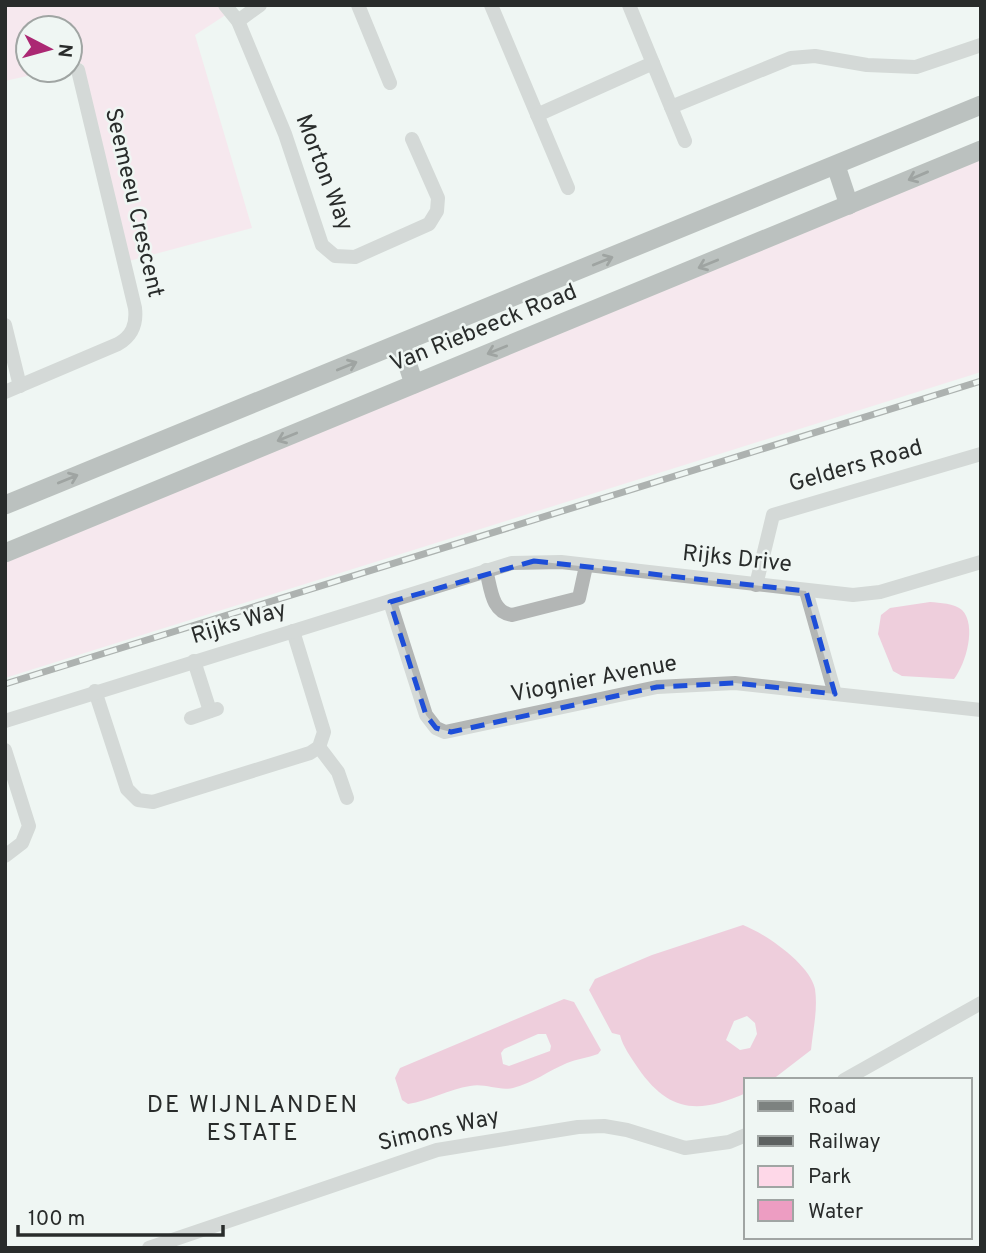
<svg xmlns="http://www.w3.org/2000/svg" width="986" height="1253" font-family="Overpass,sans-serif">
<rect width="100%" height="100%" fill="#eff6f3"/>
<g fill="#fed8e8">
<polygon points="5,5 220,5 227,14 195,35 252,228 129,261 83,64 70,66 70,28 28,28 28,70 54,70 5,81"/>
<polygon points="981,158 981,372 5,678 5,558"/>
</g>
<g fill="#ed9dc2" fill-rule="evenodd">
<path d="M930 602C940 603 954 603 962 610 977 625 966 664 954 679L902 676 893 671 878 634 881 615 890 608Z"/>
<path d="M743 925C764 933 810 964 815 989 818 1009 813 1030 811 1050L772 1080H746V1093C699 1114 669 1113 638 1068 631 1057 623 1047 620 1035L612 1033 589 990 595 979 652 955ZM747 1016 755 1023 757 1034 750 1048 740 1050 726 1040 734 1021Z"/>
<path d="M564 999 574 1002 601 1050 598 1054C588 1058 576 1059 567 1063 548 1071 533 1083 513 1088 498 1091 485 1083 470 1086 449 1089 429 1101 408 1104L402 1100 395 1078 400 1068ZM538 1034H546L551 1046 550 1051 509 1066 503 1064 501 1053 504 1049Z"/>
</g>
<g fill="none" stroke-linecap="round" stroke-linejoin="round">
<g stroke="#b3b6b5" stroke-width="14">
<polyline points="225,5 238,21 285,134 322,245 335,256 355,257 429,224 437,211 438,198 412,139"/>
<polyline points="358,5 390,83"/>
<polyline points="491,5 568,188"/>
<polyline points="629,5 685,141"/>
<polyline points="238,21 260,5"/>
<polyline points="671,107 791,58 815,56 867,65 916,67 981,45"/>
<polyline points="537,115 653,63"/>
<polyline points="5,325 20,386"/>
<path d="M5 392 118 344C132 336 137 325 135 308L78 70"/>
<path d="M486 570C491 588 491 612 512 615L579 598 586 566"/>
<polyline points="756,585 773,515 981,454"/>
<polyline points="806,591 835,694"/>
<polyline points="390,602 426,715 436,728 445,732 657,687 735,683 981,710"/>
<polyline points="194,661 210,711"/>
<polyline points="95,691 127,789 138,800 153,802 310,753 319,747 324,732 293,631"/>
<polyline points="191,718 217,709"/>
<polyline points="5,721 512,563 561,562 853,595 880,592 981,562"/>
<polyline points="319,747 338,772 347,798"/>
<polyline points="5,750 29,826 22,843 5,856"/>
<polyline points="844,1080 981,1003"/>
<polyline points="149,1248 437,1150 578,1127 604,1126 627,1130 685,1148 729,1142 746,1135"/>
</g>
<g stroke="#7d8280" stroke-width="19">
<polyline points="836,166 849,205"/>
<polyline points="401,344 414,384"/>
<polyline points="5,505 981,105"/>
<polyline points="5,553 981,150"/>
</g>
<g stroke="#5d6160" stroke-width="7">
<polyline id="rail" points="5,684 981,381"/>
</g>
<use href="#rail" stroke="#eff6f3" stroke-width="4.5" stroke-dasharray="13" stroke-linecap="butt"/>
</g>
<defs><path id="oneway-shaft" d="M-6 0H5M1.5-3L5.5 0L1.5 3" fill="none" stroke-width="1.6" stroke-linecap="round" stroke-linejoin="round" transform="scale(1.75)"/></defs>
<g stroke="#3e4240">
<use href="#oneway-shaft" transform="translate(918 176) rotate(157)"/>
<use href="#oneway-shaft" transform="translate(603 261) rotate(-22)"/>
<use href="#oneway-shaft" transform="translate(708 264) rotate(158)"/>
<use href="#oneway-shaft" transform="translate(497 350) rotate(158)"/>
<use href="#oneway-shaft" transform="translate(347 366) rotate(-22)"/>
<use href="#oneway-shaft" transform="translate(287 437) rotate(158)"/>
<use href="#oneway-shaft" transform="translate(68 479) rotate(-22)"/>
</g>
<path d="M0 0H986V1253H0ZM534 561 806 591 835 694 735 683 657 687 451 732 436 728 426 715 390 602Z" fill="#eff6f3" fill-opacity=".55" fill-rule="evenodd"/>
<path fill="none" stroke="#1d4ed8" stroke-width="5" stroke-dasharray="14 9" stroke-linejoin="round" d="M534 561 806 591 835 694 735 683 657 687 451 732 436 728 426 715 390 602Z"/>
<g text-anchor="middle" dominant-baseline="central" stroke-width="5" stroke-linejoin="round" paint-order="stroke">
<g font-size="23" fill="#292c2b" stroke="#eff6f3">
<text transform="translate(323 173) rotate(69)">Morton Way</text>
<text transform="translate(133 203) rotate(77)">Seemeeu Crescent</text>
<text transform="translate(484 329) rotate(-22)">Van Riebeeck Road</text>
<text transform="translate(856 467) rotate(-16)">Gelders Road</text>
<text transform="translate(737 560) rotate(6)">Rijks Drive</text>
<text transform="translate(239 624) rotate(-17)">Rijks Way</text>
<text transform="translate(594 680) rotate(-11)">Viognier Avenue</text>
<text transform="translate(439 1131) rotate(-13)">Simons Way</text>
</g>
<g font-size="24" letter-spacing="2" fill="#292c2b" stroke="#eff6f3">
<text x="253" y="1106">DE WIJNLANDEN<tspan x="253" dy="28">ESTATE</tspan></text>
</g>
</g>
<rect width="986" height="1253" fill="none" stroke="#292c2b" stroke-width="14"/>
<rect x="744" y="1078" width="228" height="161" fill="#eff6f3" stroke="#a0a5a3" stroke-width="2"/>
<rect x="758" y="1101" width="35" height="10" fill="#7d8280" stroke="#a0a5a3" stroke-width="2"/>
<text x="808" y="1113" font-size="21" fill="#292c2b">Road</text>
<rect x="758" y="1136" width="35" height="10" fill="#5d6160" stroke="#a0a5a3" stroke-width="2"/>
<text x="808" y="1148" font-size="21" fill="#292c2b">Railway</text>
<rect x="758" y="1166" width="35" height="21" fill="#fed8e8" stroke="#a0a5a3" stroke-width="2"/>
<text x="808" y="1183" font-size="21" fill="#292c2b">Park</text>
<rect x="758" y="1200" width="35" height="21" fill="#ed9dc2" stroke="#a0a5a3" stroke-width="2"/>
<text x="808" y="1218" font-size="21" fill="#292c2b">Water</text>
<g transform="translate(49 49) rotate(96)"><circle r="33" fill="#eff6f3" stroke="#a0a5a3" stroke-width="2"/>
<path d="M0-5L12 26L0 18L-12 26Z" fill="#ab2873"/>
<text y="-10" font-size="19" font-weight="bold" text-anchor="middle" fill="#292c2b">N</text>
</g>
<path d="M18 1225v10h205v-10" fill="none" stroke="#292c2b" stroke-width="3.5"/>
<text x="28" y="1225" font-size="21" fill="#292c2b" stroke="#eff6f3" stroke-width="5" paint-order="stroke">100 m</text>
</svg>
